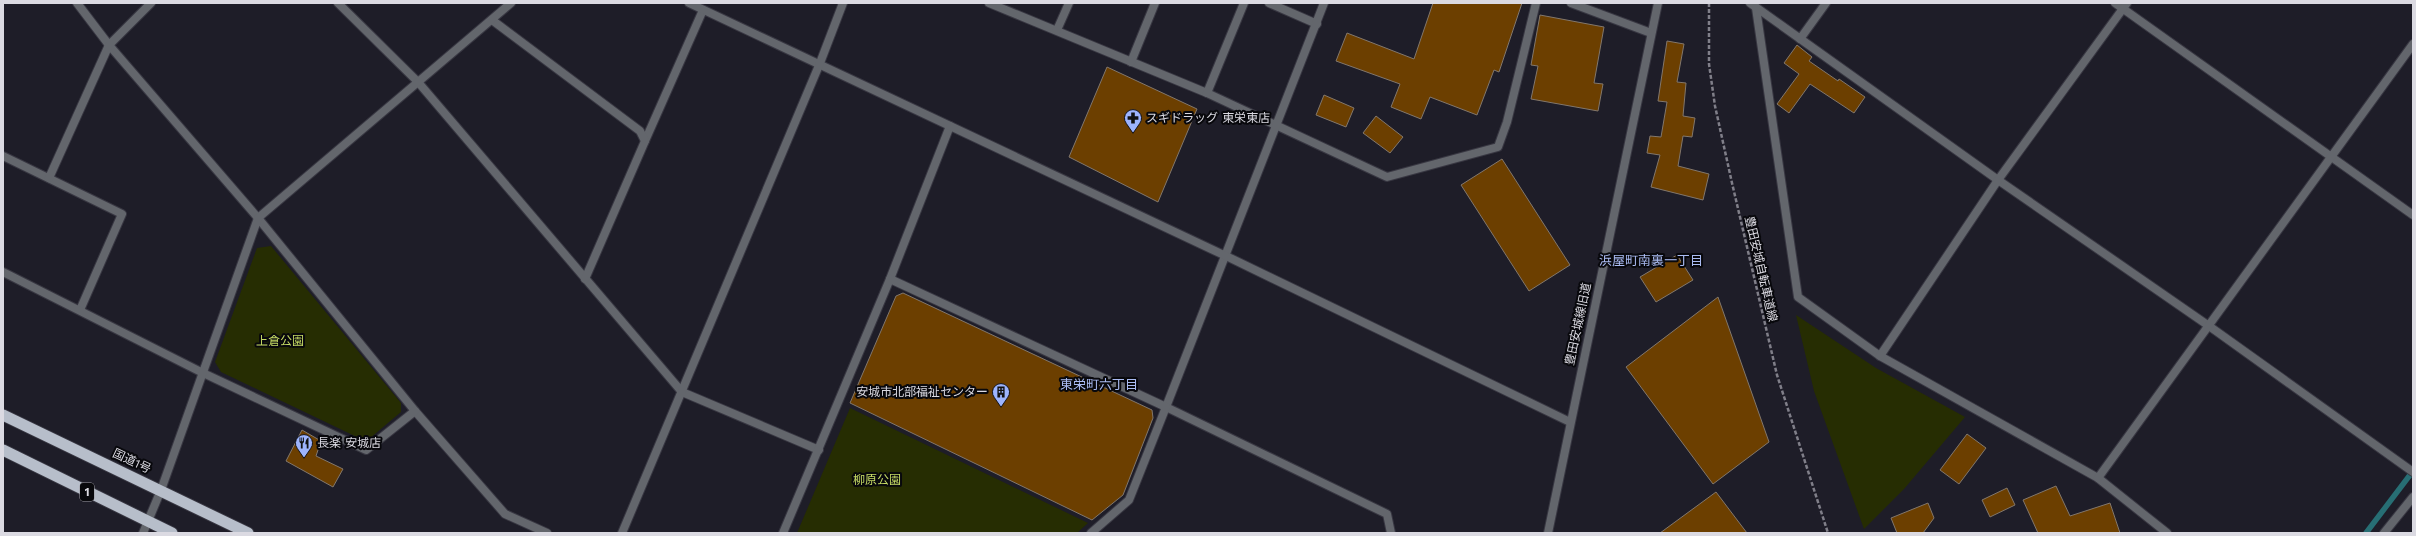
<svg xmlns="http://www.w3.org/2000/svg" width="2416" height="536" font-family="'Work Sans','Noto Sans JP',sans-serif">
<rect width="100%" height="100%" fill="#1e1d28"/>
<g fill="#262d02">
<polygon points="271,246 401,403 401,412 369,439 361,439 221,372 215,362 257,248"/>
<polygon points="1796,315 1876,368 1965,417 1904,489 1864,529 1814,391"/>
<polygon points="850,408 1088,523 1077,533 797,533"/>
</g>
<g fill="none" stroke-linecap="round" stroke-linejoin="round">
<polyline stroke="#276e74" stroke-width="5.5" points="2366,533 2413,471"/>
</g>
<g fill="#6c3f00" stroke="#82776c">
<polygon points="1433,3 1522,3 1499,72 1494,70 1477,115 1430,97 1421,119 1391,107 1400,84 1336,61 1347,33 1414,59"/>
<polygon points="1540,15 1604,27 1594,83 1603,84 1598,111 1531,99 1538,66 1531,65"/>
<polygon points="1667,41 1684,44 1677,82 1686,83 1683,116 1695,118 1692,137 1683,136 1678,166 1709,174 1703,200 1651,187 1660,155 1647,153 1650,136 1661,137 1667,102 1658,101"/>
<polygon points="1797,45 1812,57 1809,61 1838,81 1839,79 1865,97 1854,113 1810,84 1789,113 1777,104 1799,74 1784,63"/>
<polygon points="1107,67 1197,109 1158,202 1069,157"/>
<polygon points="1324,95 1354,108 1346,127 1316,115"/>
<polygon points="1376,116 1403,137 1390,153 1363,133"/>
<polygon points="1502,159 1570,265 1529,291 1461,185"/>
<polygon points="1677,255 1693,280 1656,302 1640,277"/>
<polygon points="903,293 1152,410 1153,418 1123,495 1092,520 850,403 896,296"/>
<polygon points="1718,297 1769,442 1713,484 1626,367"/>
<polygon points="302,430 321,441 316,456 343,469 333,487 286,461"/>
<polygon points="1967,434 1986,448 1959,484 1940,470"/>
<polygon points="2056,486 2070,516 2110,503 2120,533 2038,533 2023,500"/>
<polygon points="2007,488 2015,505 1990,517 1982,500"/>
<polygon points="1716,492 1747,533 1660,533"/>
<polygon points="1928,503 1934,518 1923,533 1897,533 1891,518"/>
</g>
<g fill="none" stroke-linecap="round" stroke-linejoin="round">
<g stroke="#383742" stroke-width="10">
<g id="pedestrian">
<polyline points="645,141 703,10"/>
<polyline points="890,279 950,126"/>
</g>
</g>
<g stroke="#383742" stroke-width="10">
<g id="minor">
<polyline points="77,3 109,45 258,218 415,411 505,514 547,533"/>
<polyline points="338,3 418,82 682,392 819,450"/>
<polyline points="989,3 1207,93 1387,177 1498,147 1507,122 1536,3"/>
<polyline points="1269,3 1317,24"/>
<polyline points="1324,3 1166,407 1387,514 1391,533"/>
<polyline points="1571,3 1651,33"/>
<polyline points="1750,3 1998,180 2209,326 2413,472"/>
<polyline points="2115,3 2413,215"/>
<polyline points="1756,8 1798,297 1880,356 2098,478 2167,533"/>
<polyline points="492,20 640,131 645,141 585,279"/>
<polyline points="1057,30 1069,3"/>
<polyline points="1800,39 1826,3"/>
<polyline points="1131,62 1155,3"/>
<polyline points="1207,93 1244,3"/>
<polyline points="3,156 122,214 80,310"/>
<polyline points="49,178 109,45 151,3"/>
<polyline points="3,272 201,372 366,450 415,411"/>
<polyline points="1880,356 1998,180 2127,3"/>
<polyline points="2098,478 2413,44"/>
<polyline points="2384,533 2413,497"/>
</g>
</g>
<g stroke="#383742" stroke-width="10">
<g id="tertiary">
<polyline points="689,3 1226,256 1570,422"/>
<polyline points="143,533 161,490 258,218 511,3"/>
<polyline points="622,533 820,63 843,3"/>
<polyline points="783,533 890,279 1166,407 1129,500 1091,533"/>
<polyline points="1548,533 1658,3"/>
</g>
</g>
<g stroke="#383742" stroke-width="13">
<g id="trunk">
<polyline points="3,415 248,533"/>
<polyline points="3,450 172,533"/>
</g>
</g>
<polyline stroke="#807f89" stroke-width="2.5" stroke-dasharray="4 2" stroke-linecap="butt" points="1709,3 1709,64 1715,106 1732,183 1777,375 1828,533"/>
<use href="#pedestrian" stroke="#63666c" stroke-width="8"/>
<use href="#minor" stroke="#63666c" stroke-width="8"/>
<use href="#tertiary" stroke="#63666c" stroke-width="8"/>
<use href="#trunk" stroke="#b7beca" stroke-width="11"/>
</g>
<defs>
<g id="pharmacy-pin" transform="scale(0.9)"><path d="M0 17L-7.5 6A9.5 9.5 0 1 1 7.5 6Z" fill="#9db4fd" stroke="#08080c"/><path d="M-2-6h4v4h4v4h-4v4h-4v-4h-4v-4h4Z" fill="#111"/></g>
<g id="building-pin" transform="scale(0.9)"><path d="M0 17L-7.5 6A9.5 9.5 0 1 1 7.5 6Z" fill="#9db4fd" stroke="#08080c"/><path d="M-4-6H4V6H1V3H-1V6H-4ZM-2.5-4.3h1.7v1.8h-1.7ZM.8-4.3h1.7v1.8H.8ZM-2.5-1h1.7V.8h-1.7ZM.8-1h1.7V.8H.8Z" fill="#111"/></g>
<g id="restaurant-pin" transform="scale(0.9)"><path d="M0 17L-7.5 6A9.5 9.5 0 1 1 7.5 6Z" fill="#9db4fd" stroke="#08080c"/><path d="M-5-6h1v4h1v-4h1v4h1v-4h1v5L-1.5 .5V6h-2V.5L-5-1ZM5-6V6H3V1.5H1.5Q1.5-4 5-6Z" fill="#111"/></g>
</defs>
<g fill-rule="evenodd">
<use href="#pharmacy-pin" x="1133" y="118"/>
<use href="#building-pin" x="1001" y="392"/>
<use href="#restaurant-pin" x="304" y="443"/>
</g>
<g text-anchor="middle" dominant-baseline="central" stroke-width="4" stroke-linejoin="round" paint-order="stroke">
<rect fill="#08080c" stroke="#9c9ba2" stroke-width="1" x="80" y="483" width="14" height="18" rx="3"/>
<g font-size="11" font-weight="bold" fill="#dbdae2">
<text x="87" y="492">1</text>
</g>
<g font-size="12" fill="#dbdae2" stroke="#08080c" text-anchor="start">
<text x="1146" y="118">スギドラッグ 東栄東店</text>
<text x="988" y="392" text-anchor="end">安城市北部福祉センター</text>
<text x="317" y="443">長楽 安城店</text>
</g>
<g font-size="12" fill="#dbdae2" stroke="#08080c">
<text transform="translate(1761 269) rotate(77)">豊田安城自転車道線</text>
<text transform="translate(1578 324) rotate(-78)">豊田安城線旧道</text>
<text transform="translate(132 461) rotate(25)">国道1号</text>
</g>
<g font-size="12" fill="#c6db65" stroke="#08080c">
<text x="280" y="341">上倉公園</text>
<text x="877" y="480">柳原公園</text>
</g>
<g font-size="13" fill="#abbcf3" stroke="#08080c">
<text x="1651" y="260">浜屋町南裏一丁目</text>
<text x="1099" y="384">東栄町六丁目</text>
</g>
</g>
<rect width="2416" height="536" fill="none" stroke="#dbdae2" stroke-width="8"/>
</svg>
